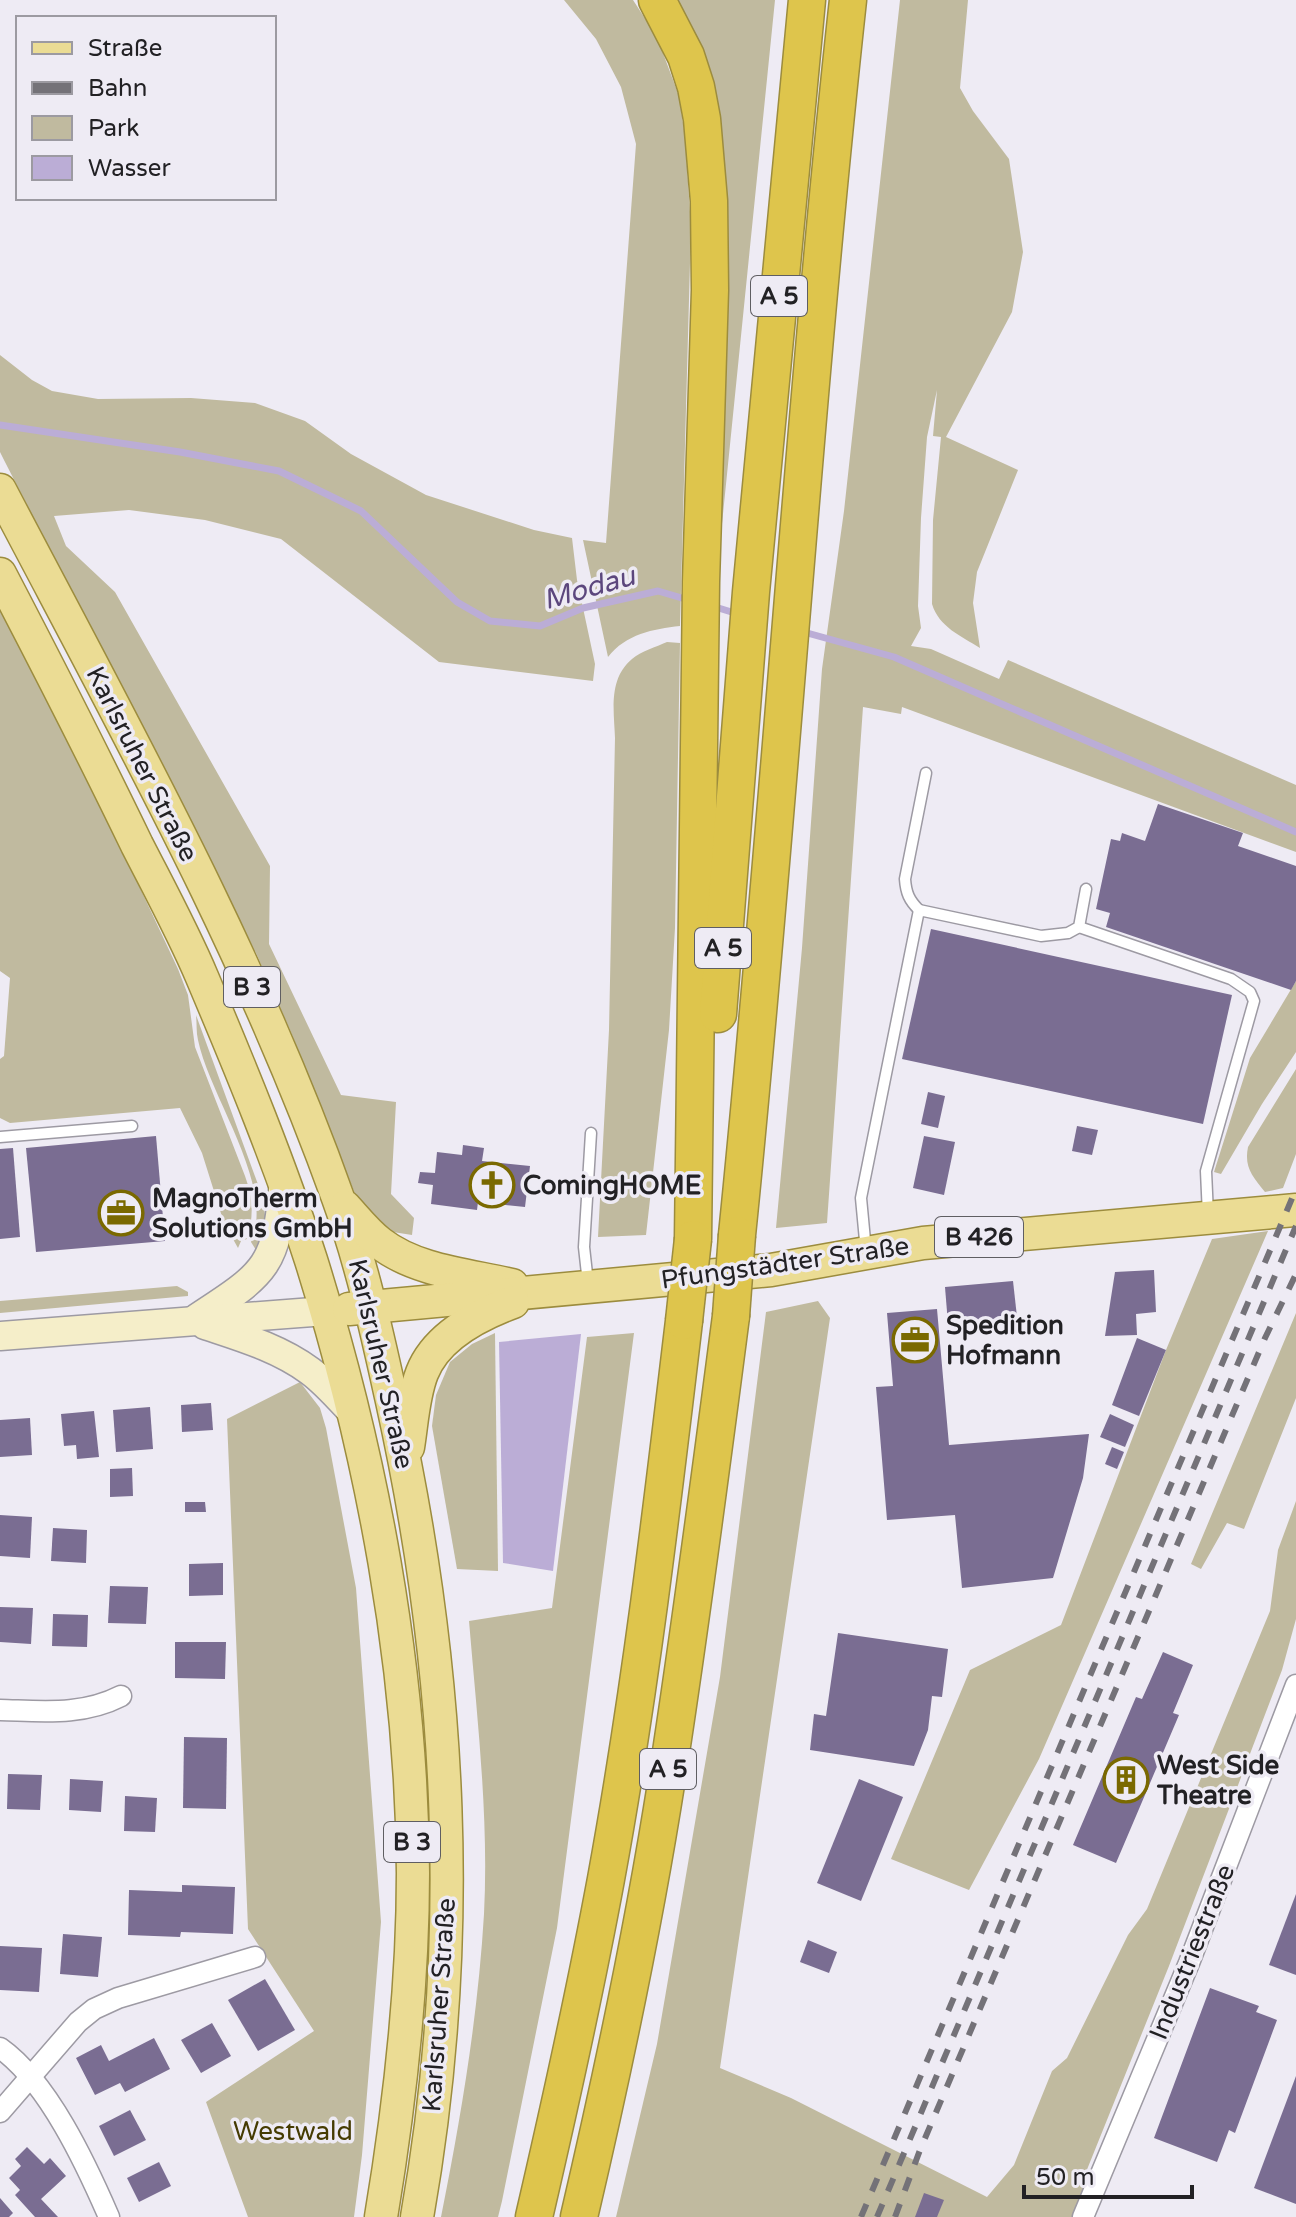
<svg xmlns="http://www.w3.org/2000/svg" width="1296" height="2217" font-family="'Varela Round',sans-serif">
<rect width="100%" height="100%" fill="#eeebf4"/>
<g fill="#c0ba9f">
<path d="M564 0H633L657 37 679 96 685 136 691 227 680 626C653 629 626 634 608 657L583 540 606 543 636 144 621 87 596 39Z"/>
<polygon points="670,0 775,0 716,583 718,182"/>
<path d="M900 0H968L960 88 973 111 1009 159 1023 252 1012 312 946 437 1018 470 977 572 973 603 980 648C961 636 939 627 932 604L933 520 941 437 933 436 937 390 927 437 921 518 918 606 921 628 911 646 931 649 999 679 1008 660 1296 785V852L902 707 901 714 863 707 827 1223 776 1228 802 948 822 669 844 511Z"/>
<polygon points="0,355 32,380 52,391 98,399 191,398 255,403 305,421 351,454 426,495 534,530 572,538 577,580 595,664 593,681 439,662 281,539 205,520 129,510 54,516 66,546 115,592 270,866 269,944 341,1095 396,1102 391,1194 414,1218 412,1235 393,1232 387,1236 361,1209 291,1032 256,953 5,462 0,452"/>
<path d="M0 609 87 775 178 969 188 995 195 1047 245 1176C253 1198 254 1216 247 1239L241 1241 238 1248 224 1223 202 1153 180 1108 10 1123 0 1118V1059L4 1056 10 978 0 971Z"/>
<path d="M667 642 680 643 675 928 669 1030 646 1235 598 1237 609 1030 615 738C614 711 608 679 632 659 641 651 656 647 667 642Z"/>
<polygon points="1296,981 1296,1052 1262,1104 1221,1174 1214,1172 1250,1058"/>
<path d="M196 1015 263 1198 267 1233 256 1250 251 1242C276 1186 210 1098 198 1040 196 1032 197 1023 196 1015Z"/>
<path d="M1296 1069V1154L1283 1188 1265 1192C1252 1176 1244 1167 1248 1147Z"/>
<polygon points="1268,1231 1039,1759 969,1890 891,1859 970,1670 1061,1625 1166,1350 1212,1239"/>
<polygon points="177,1286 188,1292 188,1296 0,1313 0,1301"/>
<polygon points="818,1301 830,1318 720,2068 791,2098 987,2197 1014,2165 1052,2071 1067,2058 1128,1935 1147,1909 1270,1611 1278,1550 1296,1501 1296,1619 1282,1670 1169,1966 1082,2182 1086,2184 1072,2217 616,2217 657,2044 720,1677 766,1312"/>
<polygon points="1296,1313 1296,1398 1244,1529 1227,1523 1201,1569 1191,1564"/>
<polygon points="495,1333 498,1571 457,1569 432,1426 436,1395 450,1362 472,1344"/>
<path d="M634 1333 557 1928 502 2201 498 2217H441C461 2117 478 2016 484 1914 489 1817 477 1718 469 1621L552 1608 587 1337Z"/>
<polygon points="300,1382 320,1408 326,1428 356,1588 381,1922 362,2155 354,2217 248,2217 206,2102 314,2031 248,1929 227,1419"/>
</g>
<polygon fill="#bbadd6" points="581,1334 553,1571 503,1563 499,1342"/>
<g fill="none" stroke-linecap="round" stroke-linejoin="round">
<g stroke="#bbadd6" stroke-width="7">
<polyline points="0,425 180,452 279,471 361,511 457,602 490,621 540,626 583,608 658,591 692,601"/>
<polyline points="712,606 738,614"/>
<polyline points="800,631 894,657 1296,832"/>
</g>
</g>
<g fill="#7a6d92">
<polygon points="1158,804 1243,833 1238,846 1296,866 1296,981 1291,990 1106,927 1110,913 1096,909 1111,839 1120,841 1122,833 1145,841"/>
<polygon points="931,929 1232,995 1203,1124 902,1059"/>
<polygon points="928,1092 945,1096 938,1128 921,1124"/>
<polygon points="1077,1126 1098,1130 1092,1155 1072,1151"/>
<polygon points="156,1136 165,1241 36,1252 26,1148"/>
<polygon points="924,1136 955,1142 944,1195 913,1188"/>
<polygon points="463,1145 484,1148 482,1161 530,1166 525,1207 478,1202 477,1210 431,1204 433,1185 418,1183 420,1172 435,1173 437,1152 462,1155"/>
<polygon points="13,1148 20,1237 0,1239 0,1149"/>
<polygon points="1154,1270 1156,1312 1136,1314 1137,1335 1105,1336 1115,1272"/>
<polygon points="1013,1281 1017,1317 948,1324 945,1287"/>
<polygon points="937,1309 949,1445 1089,1434 1083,1478 1053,1578 962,1588 955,1515 887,1520 876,1387 893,1386 887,1313"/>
<polygon points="1137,1338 1166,1350 1139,1416 1112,1405"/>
<polygon points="211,1403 213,1430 182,1432 181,1405"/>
<polygon points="150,1407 153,1449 116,1452 113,1410"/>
<polygon points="94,1411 99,1457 77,1459 76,1445 64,1446 61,1414"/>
<polygon points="1110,1414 1134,1425 1125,1447 1100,1437"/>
<polygon points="30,1418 32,1455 0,1457 0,1420"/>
<polygon points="1112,1447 1124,1452 1117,1469 1105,1464"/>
<polygon points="132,1468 133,1496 110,1497 110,1469"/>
<polygon points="185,1502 205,1502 206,1512 185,1512"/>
<polygon points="0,1515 32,1517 30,1558 0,1556"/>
<polygon points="53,1528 87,1530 86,1563 51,1561"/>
<polygon points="223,1563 223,1595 189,1596 189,1564"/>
<polygon points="110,1586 148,1587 146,1624 108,1623"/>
<polygon points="0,1607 33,1608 31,1644 0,1642"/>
<polygon points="53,1614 88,1615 87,1647 52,1646"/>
<polygon points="838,1633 948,1649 942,1697 932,1696 928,1730 914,1766 810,1750 814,1714 826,1716"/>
<polygon points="175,1642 226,1642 225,1679 175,1678"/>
<polygon points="1163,1652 1193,1665 1173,1713 1179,1715 1116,1863 1073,1845 1136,1697 1142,1699"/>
<polygon points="184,1737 227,1738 226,1809 183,1808"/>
<polygon points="8,1774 42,1775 40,1810 7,1809"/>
<polygon points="70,1779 103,1781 101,1812 69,1810"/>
<polygon points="859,1779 903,1797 861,1901 817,1883"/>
<polygon points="125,1796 157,1798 155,1832 124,1831"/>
<polygon points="182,1885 235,1887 233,1934 181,1932 180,1937 128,1935 129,1890 182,1892"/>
<polygon points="1296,1894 1296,1975 1269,1965"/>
<polygon points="63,1934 102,1937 98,1977 60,1974"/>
<polygon points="808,1940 837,1952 829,1973 800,1962"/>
<polygon points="0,1946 42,1948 39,1992 0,1990"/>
<polygon points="265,1979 295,2030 258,2051 228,2000"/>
<polygon points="1210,1988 1259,2006 1256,2012 1277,2020 1235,2133 1229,2130 1217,2162 1154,2138"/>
<polygon points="212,2023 231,2056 201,2073 181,2040"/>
<polygon points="154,2038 170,2069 125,2092 120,2083 95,2095 76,2058 101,2045 109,2061"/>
<polygon points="1296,2076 1296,2204 1254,2188"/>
<polygon points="130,2110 146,2140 114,2156 99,2126"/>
<polygon points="27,2147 44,2164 50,2158 66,2176 41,2199 58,2217 35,2217 15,2195 20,2190 9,2178 21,2166 15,2159"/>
<polygon points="159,2162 171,2186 139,2202 127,2178"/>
<polygon points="924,2193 944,2200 937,2217 915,2217"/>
<polygon points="0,2198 13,2213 9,2217 0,2217"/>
</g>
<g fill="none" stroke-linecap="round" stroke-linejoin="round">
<g stroke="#9d9aa3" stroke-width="13">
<g id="lane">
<path d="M919 910C909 900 906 893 905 879L926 773"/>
<polyline points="1079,927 1231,979 1250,992 1254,1001 1206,1171 1208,1215"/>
<polyline points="0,1137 132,1126"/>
<polyline points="866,1251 861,1198 919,910 1041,936 1068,933 1079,927 1086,889"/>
<polyline points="588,1283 584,1247 591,1133"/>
</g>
</g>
<g stroke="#9d9aa3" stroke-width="23">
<g id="street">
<path d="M0 1710C42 1711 82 1716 121 1696"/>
<path d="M0 2048C48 2082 86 2164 109 2217"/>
<polyline points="0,2112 78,2022 94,2009 118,1998 255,1957"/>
<polyline points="1083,2217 1189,1963 1296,1685"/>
</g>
</g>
<g stroke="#9d9aa3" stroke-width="31">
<g id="secondary">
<path d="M197 1318C268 1272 276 1266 284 1181"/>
<path d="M205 1325C241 1337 279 1348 310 1371 325 1382 338 1397 351 1411"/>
<polyline points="0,1336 326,1311"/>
</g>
</g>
<g stroke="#9c8c3e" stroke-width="35">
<g id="primary">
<path d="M0 490C121 721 250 951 338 1198 362 1264 377 1333 392 1401 452 1673 466 1941 417 2217"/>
<path d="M0 574C47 664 93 754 137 845 159 888 183 932 202 977 241 1069 280 1164 311 1260 372 1455 412 1667 413 1873 413 1988 400 2103 381 2217"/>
<path d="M345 1207C356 1219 367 1233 380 1243 416 1271 469 1275 512 1285"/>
<polyline points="349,1309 771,1270 923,1243 1296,1210"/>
<path d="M408 1447C412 1423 413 1396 422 1373 436 1337 478 1315 513 1302"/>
</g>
</g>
<g stroke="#9c8c3e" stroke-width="39">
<g id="highway">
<polyline points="657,0 686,56 696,87 702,119 709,201 710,290 701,582 693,1239"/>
<polyline points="718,1014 751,592 807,0"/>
<path d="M737 1235C779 824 803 411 848 0"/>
<path d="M534 2217C560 2105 585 1992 606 1879 640 1694 662 1507 684 1321"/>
<path d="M579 2217C613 2072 644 1925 667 1778 691 1624 711 1470 731 1316"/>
</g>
</g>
<use href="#lane" stroke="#fff" stroke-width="10"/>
<use href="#street" stroke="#fff" stroke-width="20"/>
<use href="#secondary" stroke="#f5eec9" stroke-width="28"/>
<use href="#primary" stroke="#ebdc94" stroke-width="32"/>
<use href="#highway" stroke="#dec54c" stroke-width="36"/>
<g stroke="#747278" stroke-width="6" stroke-dasharray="14 14" stroke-linecap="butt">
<polyline points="861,2217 1296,1189"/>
<polyline points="877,2217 1296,1226"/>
<polyline points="895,2217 920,2150 1265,1338 1296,1274"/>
</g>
<g stroke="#9c8c3e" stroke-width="39" stroke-linecap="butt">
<g id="highway-bridge">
<polyline points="731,1316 737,1235"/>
<polyline points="684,1321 693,1239"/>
</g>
</g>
<use href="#highway-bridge" stroke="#dec54c" stroke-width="36"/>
</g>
<defs>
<g id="church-ring" transform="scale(2.3)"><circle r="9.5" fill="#eeebf4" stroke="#7a6900" stroke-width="1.5"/><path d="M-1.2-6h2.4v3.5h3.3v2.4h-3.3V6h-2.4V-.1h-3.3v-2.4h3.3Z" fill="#7a6900"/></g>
<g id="office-ring" transform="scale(2.3)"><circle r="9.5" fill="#eeebf4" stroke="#7a6900" stroke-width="1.5"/><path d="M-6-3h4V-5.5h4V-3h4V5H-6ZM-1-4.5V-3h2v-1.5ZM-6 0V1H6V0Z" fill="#7a6900"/></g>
<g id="building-ring" transform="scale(2.3)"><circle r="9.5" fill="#eeebf4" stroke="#7a6900" stroke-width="1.5"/><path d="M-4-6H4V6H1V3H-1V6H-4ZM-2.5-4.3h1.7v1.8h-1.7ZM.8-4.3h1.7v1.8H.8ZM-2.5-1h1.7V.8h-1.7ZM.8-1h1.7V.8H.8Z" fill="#7a6900"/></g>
</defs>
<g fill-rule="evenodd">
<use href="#church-ring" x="492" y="1185"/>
<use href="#office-ring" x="121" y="1213"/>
<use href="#office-ring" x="915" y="1340"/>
<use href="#building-ring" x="1126" y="1780"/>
</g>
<g text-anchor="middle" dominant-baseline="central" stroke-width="7" stroke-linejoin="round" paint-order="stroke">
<g fill="#eeebf4" stroke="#5f5e62" stroke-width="2">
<rect x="751" y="276" width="56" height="40" rx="6"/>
<rect x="695" y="928" width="56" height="40" rx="6"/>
<rect x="224" y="967" width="56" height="40" rx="6"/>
<rect x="935" y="1217" width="88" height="40" rx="6"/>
<rect x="640" y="1749" width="56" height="40" rx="6"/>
<rect x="384" y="1822" width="56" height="40" rx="6"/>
</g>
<g font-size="24" font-weight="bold" fill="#222124">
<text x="779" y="296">A 5</text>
<text x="723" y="948">A 5</text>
<text x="252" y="987">B 3</text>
<text x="979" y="1237">B 426</text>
<text x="668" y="1769">A 5</text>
<text x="412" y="1842">B 3</text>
</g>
<g font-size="26" fill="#222124" stroke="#eeebf4">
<text transform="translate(142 764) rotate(63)">Karlsruher Straße</text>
<text transform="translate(785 1263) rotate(-8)">Pfungstädter Straße</text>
<text transform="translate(381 1364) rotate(77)">Karlsruher Straße</text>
<text transform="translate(1192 1952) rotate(-68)">Industriestraße</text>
<text transform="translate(439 2005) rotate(-86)">Karlsruher Straße</text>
</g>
<g font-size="26" font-weight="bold" fill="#222124" stroke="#eeebf4" text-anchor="start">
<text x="523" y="1185">ComingHOME</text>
<text x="152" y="1198">MagnoTherm<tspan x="152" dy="30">Solutions GmbH</tspan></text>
<text x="946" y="1325">Spedition<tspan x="946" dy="30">Hofmann</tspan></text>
<text x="1157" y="1765">West Side<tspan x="1157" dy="30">Theatre</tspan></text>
</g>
<g font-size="26" fill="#453b02" stroke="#eeebf4">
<text x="293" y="2131">Westwald</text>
</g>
<g font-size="28" font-style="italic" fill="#5c477d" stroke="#eeebf4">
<text transform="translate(589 588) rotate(-16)">Modau</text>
</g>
</g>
<rect x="16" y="16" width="260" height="184" fill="#eeebf4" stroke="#9c9aa1" stroke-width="2"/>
<rect x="32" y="42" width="40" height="12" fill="#ebdc94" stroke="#9c9aa1" stroke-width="2"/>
<text x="88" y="56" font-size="24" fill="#222124">Straße</text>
<rect x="32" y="82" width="40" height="12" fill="#747278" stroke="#9c9aa1" stroke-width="2"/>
<text x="88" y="96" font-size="24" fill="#222124">Bahn</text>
<rect x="32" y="116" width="40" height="24" fill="#c0ba9f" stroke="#9c9aa1" stroke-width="2"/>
<text x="88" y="136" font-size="24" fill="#222124">Park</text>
<rect x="32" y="156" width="40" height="24" fill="#bbadd6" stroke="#9c9aa1" stroke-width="2"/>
<text x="88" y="176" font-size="24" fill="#222124">Wasser</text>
<path d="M1024 2185v12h168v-12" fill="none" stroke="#222124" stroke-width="4"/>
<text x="1036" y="2185" font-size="24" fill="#222124" stroke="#eeebf4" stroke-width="6" paint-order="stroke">50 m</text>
</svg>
